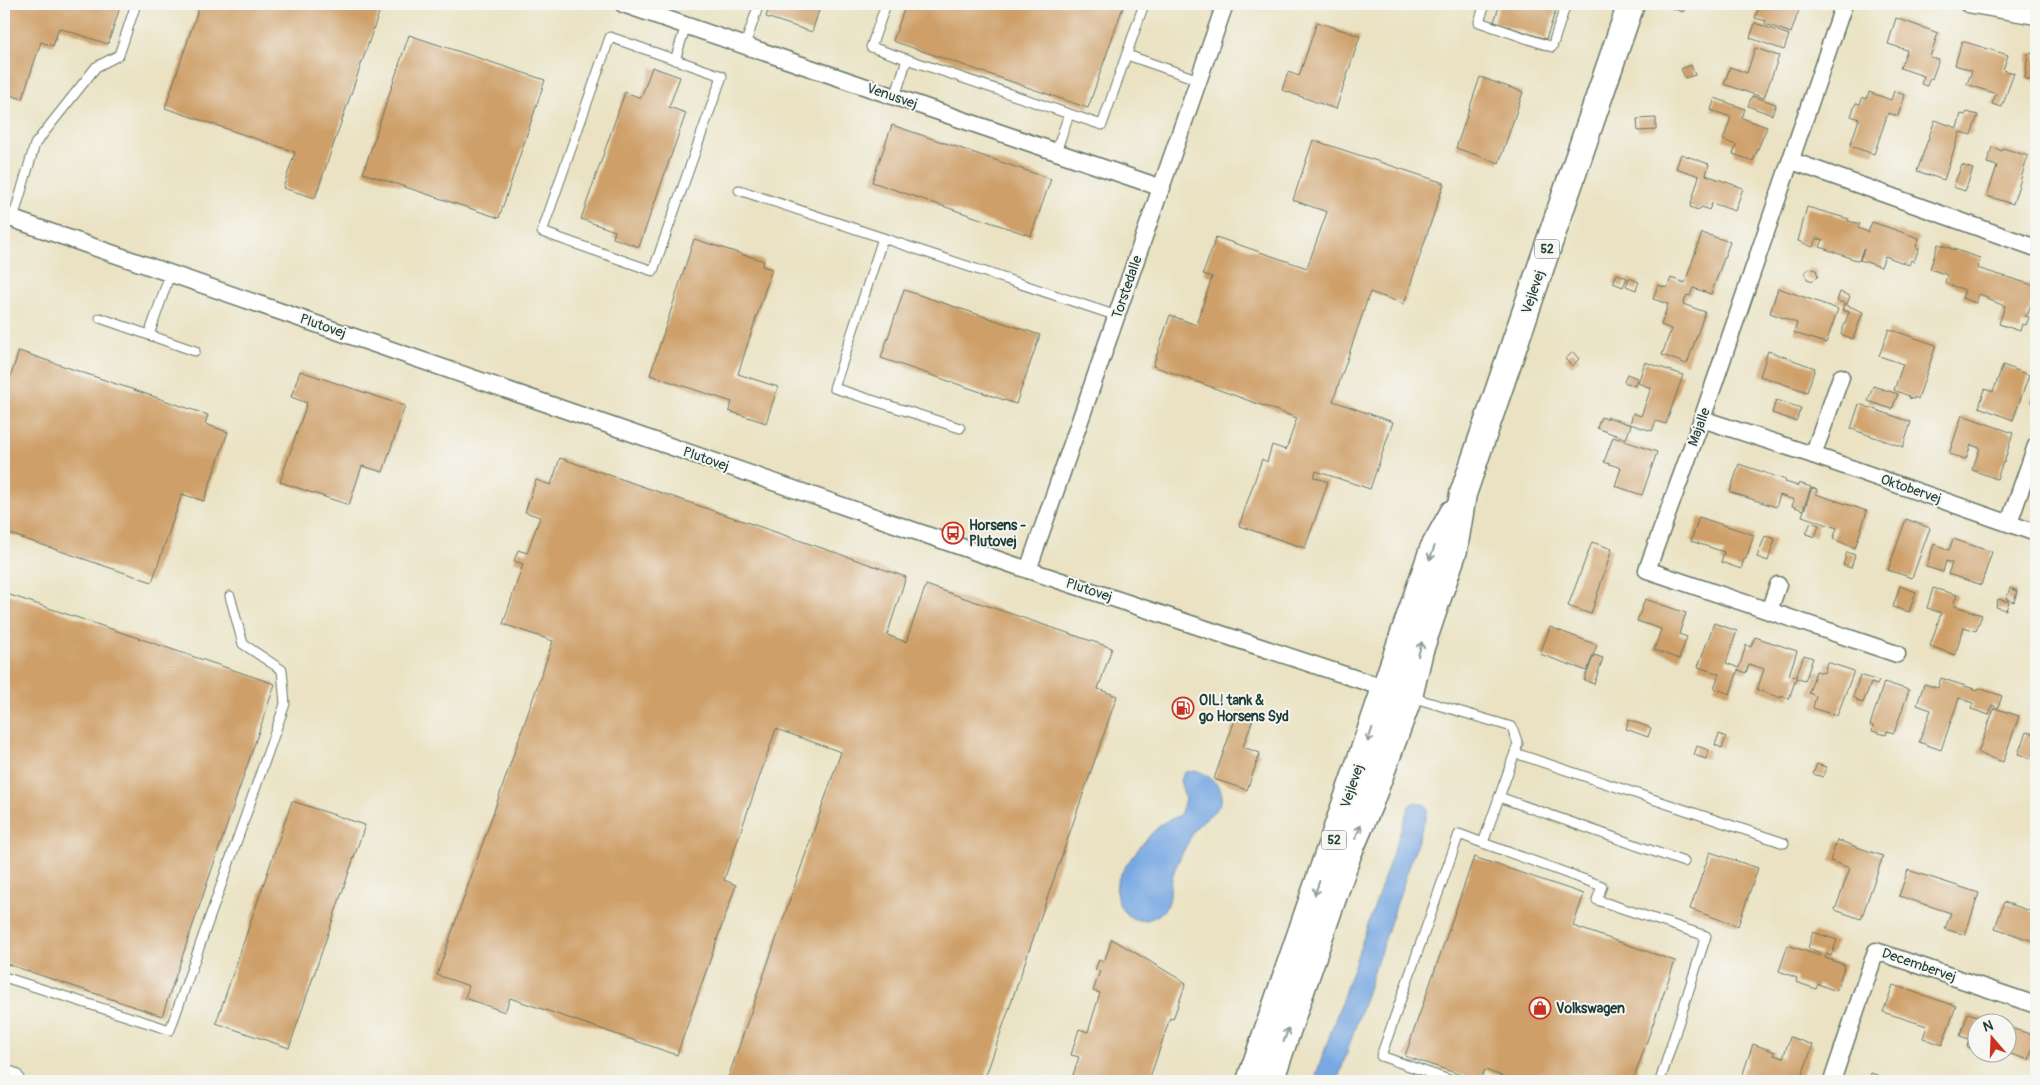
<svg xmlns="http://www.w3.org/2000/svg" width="2040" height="1085" font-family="Pangolin,sans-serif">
<rect width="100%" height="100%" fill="#f6f6f2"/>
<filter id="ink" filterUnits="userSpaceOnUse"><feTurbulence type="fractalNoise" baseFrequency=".02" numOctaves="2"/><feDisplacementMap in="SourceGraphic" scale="10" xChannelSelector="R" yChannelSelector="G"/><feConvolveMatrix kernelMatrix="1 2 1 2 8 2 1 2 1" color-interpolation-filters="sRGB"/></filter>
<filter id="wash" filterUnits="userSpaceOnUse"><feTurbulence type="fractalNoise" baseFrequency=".0096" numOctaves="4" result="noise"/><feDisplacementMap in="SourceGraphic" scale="20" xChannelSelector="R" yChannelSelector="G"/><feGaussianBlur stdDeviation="1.12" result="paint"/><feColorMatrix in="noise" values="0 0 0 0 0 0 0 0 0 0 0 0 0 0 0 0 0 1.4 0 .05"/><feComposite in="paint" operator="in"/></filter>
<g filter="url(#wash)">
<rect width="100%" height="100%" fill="#eae2c2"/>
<g fill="#78a8e2" stroke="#4c728b">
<path d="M1198 771C1207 774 1223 786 1222 798 1220 811 1202 819 1195 829 1189 841 1175 865 1172 878 1168 891 1174 902 1161 913 1137 932 1112 911 1117 883 1119 871 1152 830 1163 823 1168 820 1175 818 1180 815L1185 800 1180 780 1185 772Z"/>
<polygon points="1414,802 1426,805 1428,810 1338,1079 1334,1081 1319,1079 1316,1075 1409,806"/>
</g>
<g id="blocks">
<g fill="#ce9f68">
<polygon points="4,4 121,4 108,44 59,28 53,46 41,42 22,99 4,93"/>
<polygon points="200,4 382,4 315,198 283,188 295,152 165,108"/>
<polygon points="770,4 821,4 812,32 766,17"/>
<polygon points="906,4 1124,4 1088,108 893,41"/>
<polygon points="1500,4 1558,4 1546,39 1494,22"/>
<polygon points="1672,4 1686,4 1683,12 1671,8"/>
<polygon points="1760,4 1801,4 1791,33 1765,24 1766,21 1755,18"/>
<polygon points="1896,18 1938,33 1930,57 1939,59 1932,79 1930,78 1927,86 1921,84 1924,76 1900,68 1907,50 1888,44"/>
<polygon points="1317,22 1360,36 1336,109 1282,90 1288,72 1299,76"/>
<polygon points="1755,23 1789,35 1784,50 1750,38"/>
<polygon points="409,35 545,80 499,218 363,173"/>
<polygon points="1962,41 2008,55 2003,70 2014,73 2002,107 1992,104 1996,94 1967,84 1972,71 1955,65"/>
<polygon points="1755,48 1779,56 1764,98 1724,84 1730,67 1747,73"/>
<polygon points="2028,53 2036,54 2036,81 2025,79"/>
<polygon points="1691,65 1695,75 1685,78 1681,69"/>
<polygon points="652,67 680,77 669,107 686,113 639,247 613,238 615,231 581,219 625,92 641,98"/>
<polygon points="1480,77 1523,92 1499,163 1456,148"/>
<polygon points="1894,91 1905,95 1898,116 1888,113 1874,154 1850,146 1859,119 1851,116 1856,103 1860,104 1863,97 1867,99 1869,92 1891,100"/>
<polygon points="1752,96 1776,104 1772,115 1748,106"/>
<polygon points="1715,98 1745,109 1742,118 1767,127 1753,161 1733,154 1736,145 1723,140 1731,117 1711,110"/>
<polygon points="1967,112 1978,115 1971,135 1960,132 1944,180 1917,171 1935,120 1957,128 1961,114 1965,115"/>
<polygon points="1656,118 1656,130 1638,131 1637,119"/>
<polygon points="892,125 1051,179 1031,236 872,182"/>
<polygon points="1313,140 1444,183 1404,304 1370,292 1333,401 1393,422 1370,489 1316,471 1314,477 1328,482 1305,548 1239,526 1262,459 1267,462 1272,445 1286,450 1297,418 1153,366 1170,315 1196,325 1212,277 1203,274 1216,237 1307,268 1327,212 1293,200"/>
<polygon points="1992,147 2002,151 2003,148 2028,156 2013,204 1987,196 1997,166 1987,163"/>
<polygon points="1681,154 1709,164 1706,175 1743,188 1735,211 1712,203 1709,210 1702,207 1698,210 1690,207 1699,176 1676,168"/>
<polygon points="1962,165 1973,169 1965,191 1953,187"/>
<polygon points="1807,207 1849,219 1848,221 1860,224 1858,228 1868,232 1872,222 1919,238 1916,247 1919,248 1914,262 1911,260 1909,265 1885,256 1881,267 1860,260 1864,249 1863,249 1859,261 1820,247 1823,240 1816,238 1813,247 1798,241"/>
<polygon points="1702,233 1730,242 1711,294 1693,288 1690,296 1687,295 1683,304 1705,312 1687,364 1662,355 1671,329 1661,325 1668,304 1653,299 1658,285 1667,288 1671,278 1685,283"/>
<polygon points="694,239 764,261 762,266 772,269 738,374 778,387 766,423 729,411 732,402 650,375"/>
<polygon points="1938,244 1980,258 1977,268 2036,286 2028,314 2025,316 2029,317 2026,325 2022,324 2020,331 1999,324 2005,306 1987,299 1987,297 1979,294 1976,303 1962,298 1965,290 1945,283 1947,275 1930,269"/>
<polygon points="1810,268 1816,270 1818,276 1813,281 1807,279 1805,272"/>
<polygon points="1617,274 1627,278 1623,287 1613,283"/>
<polygon points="1629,278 1639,282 1636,290 1626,286"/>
<polygon points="1778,288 1838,309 1826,343 1794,333 1797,323 1770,313"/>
<polygon points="904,290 1040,335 1016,404 881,358"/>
<polygon points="1840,292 1850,296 1847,304 1837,301"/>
<polygon points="1844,304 1863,312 1853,339 1841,334 1849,312 1842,310"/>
<polygon points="1889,329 1936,345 1918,399 1915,397 1914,399 1909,398 1909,396 1894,390 1903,364 1879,356"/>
<polygon points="19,351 208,415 205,424 228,432 204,501 182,494 152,582 4,532 4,396"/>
<polygon points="1768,351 1815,368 1807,392 1760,376"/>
<polygon points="1573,352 1579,359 1572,366 1565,359"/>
<polygon points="1645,362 1683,375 1666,424 1656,421 1652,431 1630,424 1633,413 1641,416 1651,388 1638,383"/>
<polygon points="2003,365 2029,375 2013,420 1979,407 1985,389 1993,392"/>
<polygon points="300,371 405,406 383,472 362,466 349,505 280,482 307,403 291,397"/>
<polygon points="1627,374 1637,378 1635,386 1624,382"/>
<polygon points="1873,386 1898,394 1892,409 1868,401"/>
<polygon points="2036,386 2036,404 2031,402"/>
<polygon points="1776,400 1801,408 1796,421 1772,413"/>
<polygon points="1859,404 1911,422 1903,447 1851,429"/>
<polygon points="1962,415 2013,433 2004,463 2003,462 1997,479 1972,470 1980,448 1971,445 1966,459 1949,454"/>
<polygon points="1601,417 1607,419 1608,417 1631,425 1626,439 1597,428"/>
<polygon points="1613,437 1657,452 1642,495 1615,486 1621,468 1604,462"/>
<polygon points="560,458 906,577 887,635 906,642 926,585 1112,648 1098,689 1117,696 984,1081 727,1081 841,752 776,729 724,880 736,885 677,1055 510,998 505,1012 465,998 469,986 437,975 553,641 503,624 523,564 514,561 518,550 527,553 540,517 525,512 536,480 551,485"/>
<polygon points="1739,464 1786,480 1785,482 1798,486 1799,483 1811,487 1803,510 1792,506 1794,500 1780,495 1776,507 1730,492"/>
<polygon points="1812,488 1817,489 1816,494 1867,511 1855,548 1833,539 1837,528 1802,516"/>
<polygon points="1699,517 1754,535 1746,559 1744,559 1741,569 1721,562 1724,552 1691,541"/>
<polygon points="1906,519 1930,528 1912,578 1888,570"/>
<polygon points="1811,522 1819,525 1815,537 1806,534"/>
<polygon points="1765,536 1775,539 1768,561 1757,557"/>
<polygon points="1953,539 1992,552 1981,585 1948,574 1952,563 1946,561 1943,572 1926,567 1934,544 1949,550"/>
<polygon points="1592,542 1612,549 1591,614 1568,606"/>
<polygon points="1847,552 1855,555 1851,568 1843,565"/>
<polygon points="1900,586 1916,592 1909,612 1893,607"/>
<polygon points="1933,588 1957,595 1953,605 1982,615 1976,631 1964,627 1955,655 1930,646 1941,613 1927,608"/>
<polygon points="2010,588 2017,591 2014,602 2006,599"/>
<polygon points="4,593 275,684 162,1016 4,963"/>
<polygon points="1645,599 1686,613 1679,634 1687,637 1679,659 1654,650 1661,629 1637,621"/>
<polygon points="1998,599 2009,602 2006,610 1996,607"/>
<polygon points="1714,623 1737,631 1726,663 1739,668 1746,645 1751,647 1755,637 1797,651 1789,675 1796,677 1804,655 1813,658 1805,681 1796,678 1789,699 1781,696 1781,698 1757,690 1764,669 1749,664 1746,673 1738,670 1730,694 1714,688 1719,674 1698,667"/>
<polygon points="1550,627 1597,645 1587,671 1540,654"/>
<polygon points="1594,655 1603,658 1594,684 1584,680"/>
<polygon points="1827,662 1854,671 1837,716 1813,708 1816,696 1809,693 1816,671 1824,673"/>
<polygon points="1860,675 1879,681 1877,685 1871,683 1863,703 1857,701 1857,699 1853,697"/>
<polygon points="1941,678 1977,690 1979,688 2002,696 1998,708 1992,705 1989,715 1971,709 1973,703 1959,698 1941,750 1919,742 1931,710 1917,705 1924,684 1938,688"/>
<polygon points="1884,682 1909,690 1894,733 1887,731 1886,735 1872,731 1873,726 1870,725"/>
<polygon points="1994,708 2019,716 2003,762 1978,753"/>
<polygon points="1238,711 1254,716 1243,747 1260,753 1247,790 1214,779"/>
<polygon points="1629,720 1651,728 1648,737 1626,729"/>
<polygon points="2026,732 2036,735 2035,760 2018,754"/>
<polygon points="1719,734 1726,737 1722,748 1715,745"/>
<polygon points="1697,746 1709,750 1706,759 1694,755"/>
<polygon points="1817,764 1826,767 1823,777 1813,774"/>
<polygon points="292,801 365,825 289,1048 216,1023"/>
<polygon points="1837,840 1883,856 1861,919 1835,910 1850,868 1830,861"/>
<polygon points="1710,852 1758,868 1738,926 1690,909"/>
<polygon points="1474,857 1584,894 1573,926 1675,961 1633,1081 1516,1081 1485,1070 1479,1081 1405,1056"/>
<polygon points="1908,870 1979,893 1965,935 1945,929 1951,913 1899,896"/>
<polygon points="2004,902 2036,913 2036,942 1995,928"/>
<polygon points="1813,932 1837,940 1831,956 1826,954 1825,958 1845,965 1836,991 1818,984 1816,989 1796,982 1797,978 1779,971 1788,945 1820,956 1821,953 1808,948"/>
<polygon points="1112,939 1186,983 1173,1019 1170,1018 1149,1081 1071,1081 1079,1057 1071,1055 1079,1029 1088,1032 1100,993 1093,991 1100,971 1095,970 1099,960 1104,962"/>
<polygon points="1893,985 1956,1006 1942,1045 1923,1038 1927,1026 1883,1012"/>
<polygon points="1968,1013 1995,1022 1978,1022 1978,1050 1967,1047 1969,1039 1960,1036"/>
<polygon points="2008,1027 2036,1036 2029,1060 2008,1053"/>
<polygon points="1790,1037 1813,1045 1800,1081 1775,1081 1766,1078 1765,1081 1747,1081 1741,1079 1753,1044 1775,1052 1774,1055 1783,1058"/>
<polygon points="1871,1073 1888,1079 1887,1081 1868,1081"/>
</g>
</g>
</g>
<g filter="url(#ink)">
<use href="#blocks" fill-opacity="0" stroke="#676" stroke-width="1"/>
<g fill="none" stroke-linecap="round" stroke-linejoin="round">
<g stroke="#676" stroke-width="11">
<g id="service">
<polyline points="886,4 871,47 1102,125 1144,4"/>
<polyline points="1485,4 1479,22 1552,47 1566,4"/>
<polygon points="610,37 722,76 653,271 542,232"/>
<polyline points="745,45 759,4"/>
<polyline points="1127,55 1199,80"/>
<polyline points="675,60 686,25"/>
<polyline points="895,97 907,59"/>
<polyline points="1056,152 1069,114"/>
<polyline points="739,190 1117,316"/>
<polyline points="13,219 35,144 96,67 119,55 136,4"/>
<polyline points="883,238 834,388 960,428"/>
<polyline points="100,318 195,351"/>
<polyline points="149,335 170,274"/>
<polyline points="1411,697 1512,727 1518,744 1483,843 1602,886 1597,900 1706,936 1660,1081"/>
<polyline points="1515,753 1784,843"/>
<polyline points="1499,797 1684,862"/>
<polyline points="4,977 170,1030 285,704 282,670 243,644 230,596"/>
<polyline points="1452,1081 1381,1056 1459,834 1483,843"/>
</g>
</g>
<g stroke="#676" stroke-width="19">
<g id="minor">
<polyline points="623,4 1162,188"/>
<polyline points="1844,4 1702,419 1647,570 1897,654"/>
<polyline points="1968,4 2036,16"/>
<polyline points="1792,161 2036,248"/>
<polyline points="4,216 1028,570 1393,691"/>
<polyline points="1702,419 1813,455 2036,533"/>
<polyline points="1813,455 1841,377"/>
<polyline points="2009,523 2036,446"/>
<polyline points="1028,570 1225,4"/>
<polyline points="1769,611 1778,585"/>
<polyline points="1832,1081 1876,951 2036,1005"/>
</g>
</g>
<g stroke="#676" stroke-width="29">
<g id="primary">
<polyline points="1250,1081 1433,549 1453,513"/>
<polyline points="1270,1081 1348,854 1369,805 1409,697 1420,650 1454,550 1463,494 1631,4"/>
</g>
</g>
<g stroke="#676" stroke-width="30">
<polyline id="trunk" points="4,1080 10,1081"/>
</g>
<use href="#service" stroke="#fff" stroke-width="9"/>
<use href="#minor" stroke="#fff" stroke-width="16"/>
<use href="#primary" stroke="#fff" stroke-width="26"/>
<use href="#trunk" stroke="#fff" stroke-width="28"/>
</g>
<defs><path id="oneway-shaft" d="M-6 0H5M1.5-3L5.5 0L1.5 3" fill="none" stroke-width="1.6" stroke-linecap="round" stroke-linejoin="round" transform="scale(1.25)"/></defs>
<g stroke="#8f9e9a">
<use href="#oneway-shaft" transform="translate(1432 553) rotate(111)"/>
<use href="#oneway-shaft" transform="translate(1420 649) rotate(-74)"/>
<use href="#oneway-shaft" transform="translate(1370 735) rotate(109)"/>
<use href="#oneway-shaft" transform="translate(1358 832) rotate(-67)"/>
<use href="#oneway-shaft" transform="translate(1317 888) rotate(109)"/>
<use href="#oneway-shaft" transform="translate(1286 1035) rotate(-71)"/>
</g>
</g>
<defs>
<g id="bus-ring" transform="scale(1.125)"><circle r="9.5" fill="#f6f6f2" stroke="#c8321e" stroke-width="1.5"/><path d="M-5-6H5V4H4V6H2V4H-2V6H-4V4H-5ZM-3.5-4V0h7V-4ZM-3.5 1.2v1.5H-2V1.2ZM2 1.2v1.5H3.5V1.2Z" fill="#c8321e"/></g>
<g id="fuel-ring" transform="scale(1.125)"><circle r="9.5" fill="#f6f6f2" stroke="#c8321e" stroke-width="1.5"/><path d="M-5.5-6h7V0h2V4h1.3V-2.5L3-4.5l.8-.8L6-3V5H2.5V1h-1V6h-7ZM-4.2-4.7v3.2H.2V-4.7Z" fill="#c8321e"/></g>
<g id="shop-ring" transform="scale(1.125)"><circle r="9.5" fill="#f6f6f2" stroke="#c8321e" stroke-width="1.5"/><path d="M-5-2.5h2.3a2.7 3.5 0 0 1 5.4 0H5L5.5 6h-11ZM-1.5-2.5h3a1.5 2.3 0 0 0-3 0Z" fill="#c8321e"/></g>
</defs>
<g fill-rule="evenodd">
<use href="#bus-ring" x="953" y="533"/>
<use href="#fuel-ring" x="1183" y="708"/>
<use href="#shop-ring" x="1540" y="1008"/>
</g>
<g text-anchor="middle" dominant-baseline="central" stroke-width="4" stroke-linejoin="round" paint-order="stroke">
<g fill="#f6f6f2" stroke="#60746d" stroke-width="1">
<rect x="1534.5" y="239.5" width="25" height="19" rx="4"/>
<rect x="1321.5" y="830.5" width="25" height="19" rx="4"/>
</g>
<g font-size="12" font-weight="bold" fill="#1f3d34">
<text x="1547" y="249">52</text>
<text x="1334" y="840">52</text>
</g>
<g font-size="14" fill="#1f3d34" stroke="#f6f6f2">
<text transform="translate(892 96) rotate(19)">Venusvej</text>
<text transform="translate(1127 287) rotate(-71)">Torstedalle</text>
<text transform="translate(1533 292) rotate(-71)">Vejlevej</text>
<text transform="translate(323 326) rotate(19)">Plutovej</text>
<text transform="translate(1699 427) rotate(-70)">Majalle</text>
<text transform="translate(706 459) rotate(19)">Plutovej</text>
<text transform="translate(1911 489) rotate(19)">Oktobervej</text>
<text transform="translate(1089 590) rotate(18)">Plutovej</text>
<text transform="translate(1352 786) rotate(-71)">Vejlevej</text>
<text transform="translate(1919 965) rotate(19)">Decembervej</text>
</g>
<g font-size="14" font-weight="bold" fill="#1f3d34" stroke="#f6f6f2" text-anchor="start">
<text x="969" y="525">Horsens -<tspan x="969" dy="16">Plutovej</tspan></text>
<text x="1199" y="700">OIL! tank &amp;<tspan x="1199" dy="16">go Horsens Syd</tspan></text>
<text x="1556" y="1008">Volkswagen</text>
</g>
</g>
<rect width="2040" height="1085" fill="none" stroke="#f6f6f2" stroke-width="20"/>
<g transform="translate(1992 1038) rotate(341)"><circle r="24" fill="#f6f6f2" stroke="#a0aca6"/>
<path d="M0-4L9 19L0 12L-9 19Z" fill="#c8321e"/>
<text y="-8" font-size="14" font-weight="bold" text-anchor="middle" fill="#1f3d34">N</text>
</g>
</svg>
